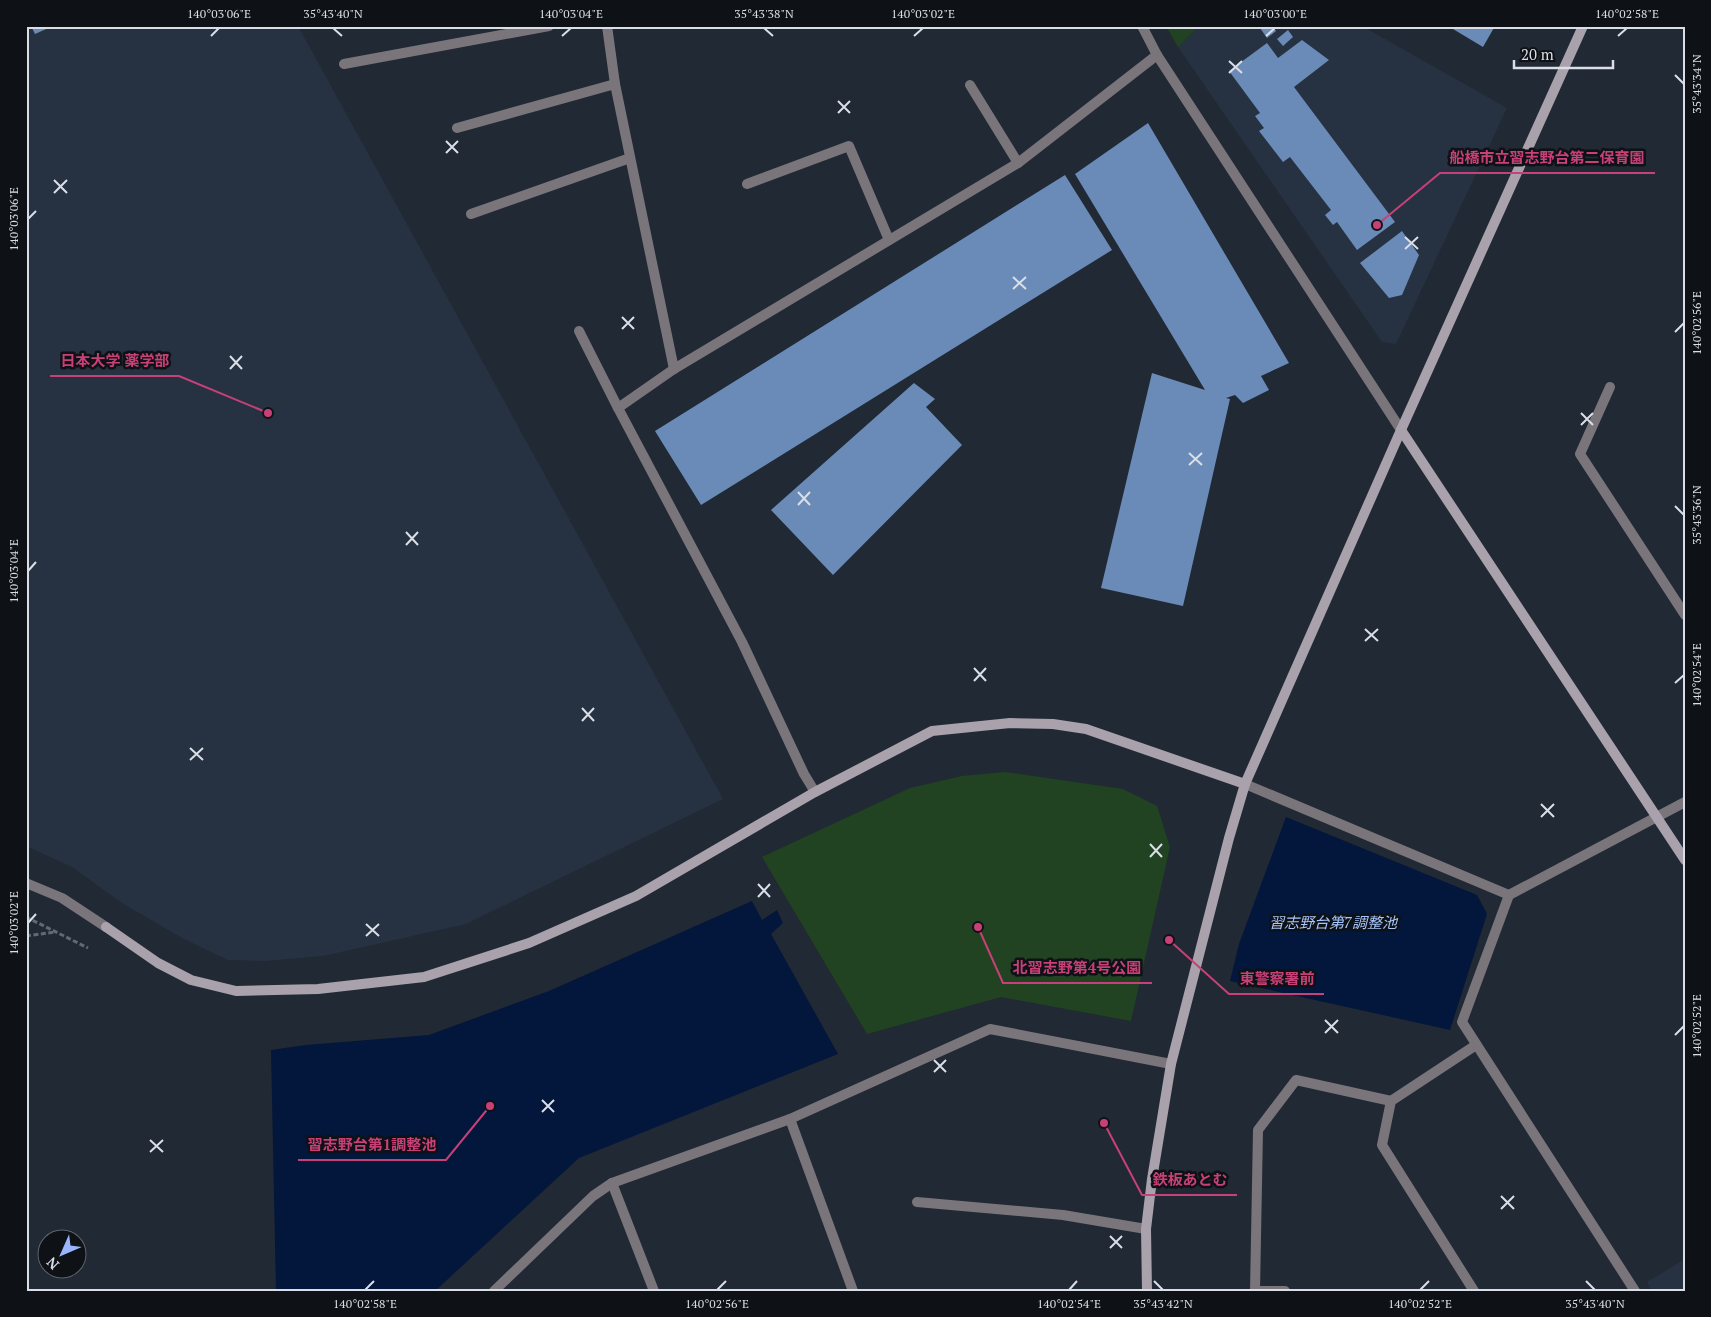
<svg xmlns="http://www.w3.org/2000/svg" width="1711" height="1317" font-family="'PT Serif','Noto Sans JP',serif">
<rect width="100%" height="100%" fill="#212934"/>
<g fill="#263242">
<polygon points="26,26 298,26 723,799 466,924 323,956 265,961 228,960 182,938 122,903 72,867 26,846"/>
<polygon points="1199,26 1362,26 1507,108 1396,344 1382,342 1178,47"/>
<polygon points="1685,1259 1685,1291 1652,1291 1647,1282"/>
</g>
<g fill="#214321">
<polygon points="1166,26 1199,26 1178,47"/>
<polygon points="1005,772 1123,789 1157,806 1170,847 1131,1021 1001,997 867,1034 762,857 910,788 962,776"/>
</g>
<g fill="#03163b">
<polygon points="1286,817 1477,895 1487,914 1450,1030 1230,981 1239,944"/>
<polygon points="752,901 762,920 777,910 783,923 771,934 838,1054 579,1158 435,1291 276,1291 271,1050 306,1045 429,1035 549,991"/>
</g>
<g fill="#6a8bb7">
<polygon points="31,26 53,26 35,34"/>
<polygon points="1263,26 1272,26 1276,31 1267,38 1260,28"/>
<polygon points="1448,26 1495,26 1483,47"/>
<polygon points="1288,30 1293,37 1283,46 1277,39"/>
<polygon points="1302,40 1329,60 1294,87 1395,222 1357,250 1337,222 1333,225 1325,215 1331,210 1290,157 1283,162 1259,131 1264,128 1255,116 1260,113 1229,71 1267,43 1278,58"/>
<polygon points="1148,123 1289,363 1261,376 1269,390 1243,403 1235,395 1226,398 1230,399 1183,606 1101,588 1152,373 1205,390 1075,174"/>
<polygon points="1065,175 1112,250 701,505 655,431"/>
<polygon points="1402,231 1419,255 1402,295 1389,298 1360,263"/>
<polygon points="914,383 935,399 926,407 962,445 833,575 771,510"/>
</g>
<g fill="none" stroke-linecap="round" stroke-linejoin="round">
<g stroke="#626973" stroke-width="3" stroke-dasharray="5 2.5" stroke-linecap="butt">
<polyline points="26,917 88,948"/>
<polyline points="26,936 55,932"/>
</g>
<polyline stroke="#7a757b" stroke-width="10" points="26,883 62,898 106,927"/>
<g stroke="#7a757b" stroke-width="10">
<polyline points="607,26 615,84 674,369"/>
<polyline points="1142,26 1157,55 1401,430"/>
<polyline points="344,64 549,26"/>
<polyline points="970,85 1018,163"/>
<polyline points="457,128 615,84"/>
<polyline points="747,184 849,146 889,240"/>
<polyline points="471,214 630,158"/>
<polyline points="579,331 618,408"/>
<polyline points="1610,387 1580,454 1685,615"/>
<polyline points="1245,784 1509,895"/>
<polyline points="815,792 804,774 742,642 618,408 674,369 1018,163 1157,55"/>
<polyline points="790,1119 853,1291"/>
<polyline points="612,1183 654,1291"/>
<polyline points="917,1202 1063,1215 1146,1229"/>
<polyline points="494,1291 593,1196 612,1183 790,1119 990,1029 1171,1064"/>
<polyline points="1255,1291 1258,1130 1296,1080 1391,1101"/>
<polyline points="1255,1291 1285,1291"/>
<polyline points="1474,1291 1382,1145 1391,1101 1476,1045"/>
<polyline points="1635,1291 1462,1022 1509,895 1685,802"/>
</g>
<g stroke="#a9a1ab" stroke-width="10">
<polyline points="1401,430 1685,860"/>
<polyline points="106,927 158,963 191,980 236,991 318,989 424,977 529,943 636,896 815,792 932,731 1010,723 1053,724 1086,729 1245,784"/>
<polyline points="1147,1291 1146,1229 1152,1179 1171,1064 1229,838 1245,784 1401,430 1583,26"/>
</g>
</g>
<path fill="none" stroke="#dadfe7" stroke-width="2" d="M333 28 342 36M764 28 773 36M211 36 219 28M562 36 571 28M914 36 923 28M1266 36 1275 28M1618 36 1627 28M1229 61 1242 73M1229 73 1242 61M1675 75 1684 84M838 101 850 113M838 113 850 101M446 141 458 153M446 153 458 141M54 180 67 193M54 193 67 180M28 219 36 211M1405 237 1418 249M1405 249 1418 237M1013 277 1026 289M1013 289 1026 277M622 317 634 329M622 329 634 317M1675 332 1684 323M230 356 242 369M230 369 242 356M1581 413 1593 425M1581 425 1593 413M1189 453 1202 465M1189 465 1202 453M798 492 810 505M798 505 810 492M1675 506 1684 515M406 532 418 545M406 545 418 532M28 571 36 562M1365 629 1378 641M1365 641 1378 629M974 668 986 681M974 681 986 668M1675 683 1684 675M582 708 594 721M582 721 594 708M190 748 203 760M190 760 203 748M1541 804 1554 817M1541 817 1554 804M1150 844 1162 857M1150 857 1162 844M758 884 770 897M758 897 770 884M28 923 36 914M366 924 379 936M366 936 379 924M1325 1020 1338 1033M1325 1033 1338 1020M1675 1035 1684 1026M934 1060 946 1072M934 1072 946 1060M542 1100 554 1112M542 1112 554 1100M150 1140 163 1152M150 1152 163 1140M1501 1196 1514 1209M1501 1209 1514 1196M1110 1236 1122 1248M1110 1248 1122 1236M1154 1281 1163 1290M1586 1281 1595 1290M365 1290 374 1281M717 1290 726 1281M1069 1290 1077 1281M1420 1290 1429 1281"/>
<g text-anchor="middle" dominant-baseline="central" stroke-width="5" stroke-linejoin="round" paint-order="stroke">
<g font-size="15" font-style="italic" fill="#a5c5fb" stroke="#0e1116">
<text x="1333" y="922">習志野台第7調整池</text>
</g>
</g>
<path fill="none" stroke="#c74077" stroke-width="2" d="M1377 225L1440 173H1655M268 413L179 376H50M978 927L1003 983H1152M1169 940L1229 994H1324M490 1106L446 1160H298M1104 1123L1142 1195H1237"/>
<g fill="#c74077" stroke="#0e1116" stroke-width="2">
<circle cx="1377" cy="225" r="5"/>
<circle cx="268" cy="413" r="5"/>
<circle cx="978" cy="927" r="5"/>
<circle cx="1169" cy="940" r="5"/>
<circle cx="490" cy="1106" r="5"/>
<circle cx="1104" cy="1123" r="5"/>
</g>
<g font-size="15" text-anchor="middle" font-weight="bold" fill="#c74077" stroke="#0e1116" stroke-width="5" stroke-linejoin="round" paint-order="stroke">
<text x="1547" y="163">船橋市立習志野台第二保育園</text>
<text x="115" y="366">日本大学 薬学部</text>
<text x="1077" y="973">北習志野第4号公園</text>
<text x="1277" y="984">東警察署前</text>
<text x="372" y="1150">習志野台第1調整池</text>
<text x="1190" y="1185">鉄板あとむ</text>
</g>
<rect width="1711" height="1317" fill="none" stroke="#0e1116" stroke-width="55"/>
<g transform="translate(62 1254) rotate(225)"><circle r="24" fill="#0e1116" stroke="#60636a"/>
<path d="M0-4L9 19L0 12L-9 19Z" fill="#98b5fd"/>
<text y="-8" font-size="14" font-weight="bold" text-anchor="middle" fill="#dadfe7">N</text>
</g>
<path d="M1514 60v8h99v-8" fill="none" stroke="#dadfe7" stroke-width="2.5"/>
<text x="1521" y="60" font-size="15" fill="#dadfe7" stroke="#0e1116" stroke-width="4" paint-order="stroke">20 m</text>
<rect x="28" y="28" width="1656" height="1262" fill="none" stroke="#dadfe7" stroke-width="2"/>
<g font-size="12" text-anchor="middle" fill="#dadfe7">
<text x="219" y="18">140°03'06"E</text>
<text x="333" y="18">35°43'40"N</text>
<text x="571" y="18">140°03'04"E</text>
<text x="764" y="18">35°43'38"N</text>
<text x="923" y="18">140°03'02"E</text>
<text x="1275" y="18">140°03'00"E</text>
<text x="1627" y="18">140°02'58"E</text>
<text transform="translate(1697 84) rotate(-90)" y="4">35°43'34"N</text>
<text transform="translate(14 219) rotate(-90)" y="4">140°03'06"E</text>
<text transform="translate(1697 323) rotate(-90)" y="4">140°02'56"E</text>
<text transform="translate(1697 515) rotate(-90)" y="4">35°43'36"N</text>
<text transform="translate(14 571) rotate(-90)" y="4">140°03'04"E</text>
<text transform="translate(1697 675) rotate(-90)" y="4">140°02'54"E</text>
<text transform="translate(14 923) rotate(-90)" y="4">140°03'02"E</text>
<text transform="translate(1697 1026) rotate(-90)" y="4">140°02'52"E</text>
<text x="365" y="1308">140°02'58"E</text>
<text x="717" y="1308">140°02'56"E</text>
<text x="1069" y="1308">140°02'54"E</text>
<text x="1163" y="1308">35°43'42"N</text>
<text x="1420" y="1308">140°02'52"E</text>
<text x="1595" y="1308">35°43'40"N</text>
</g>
</svg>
